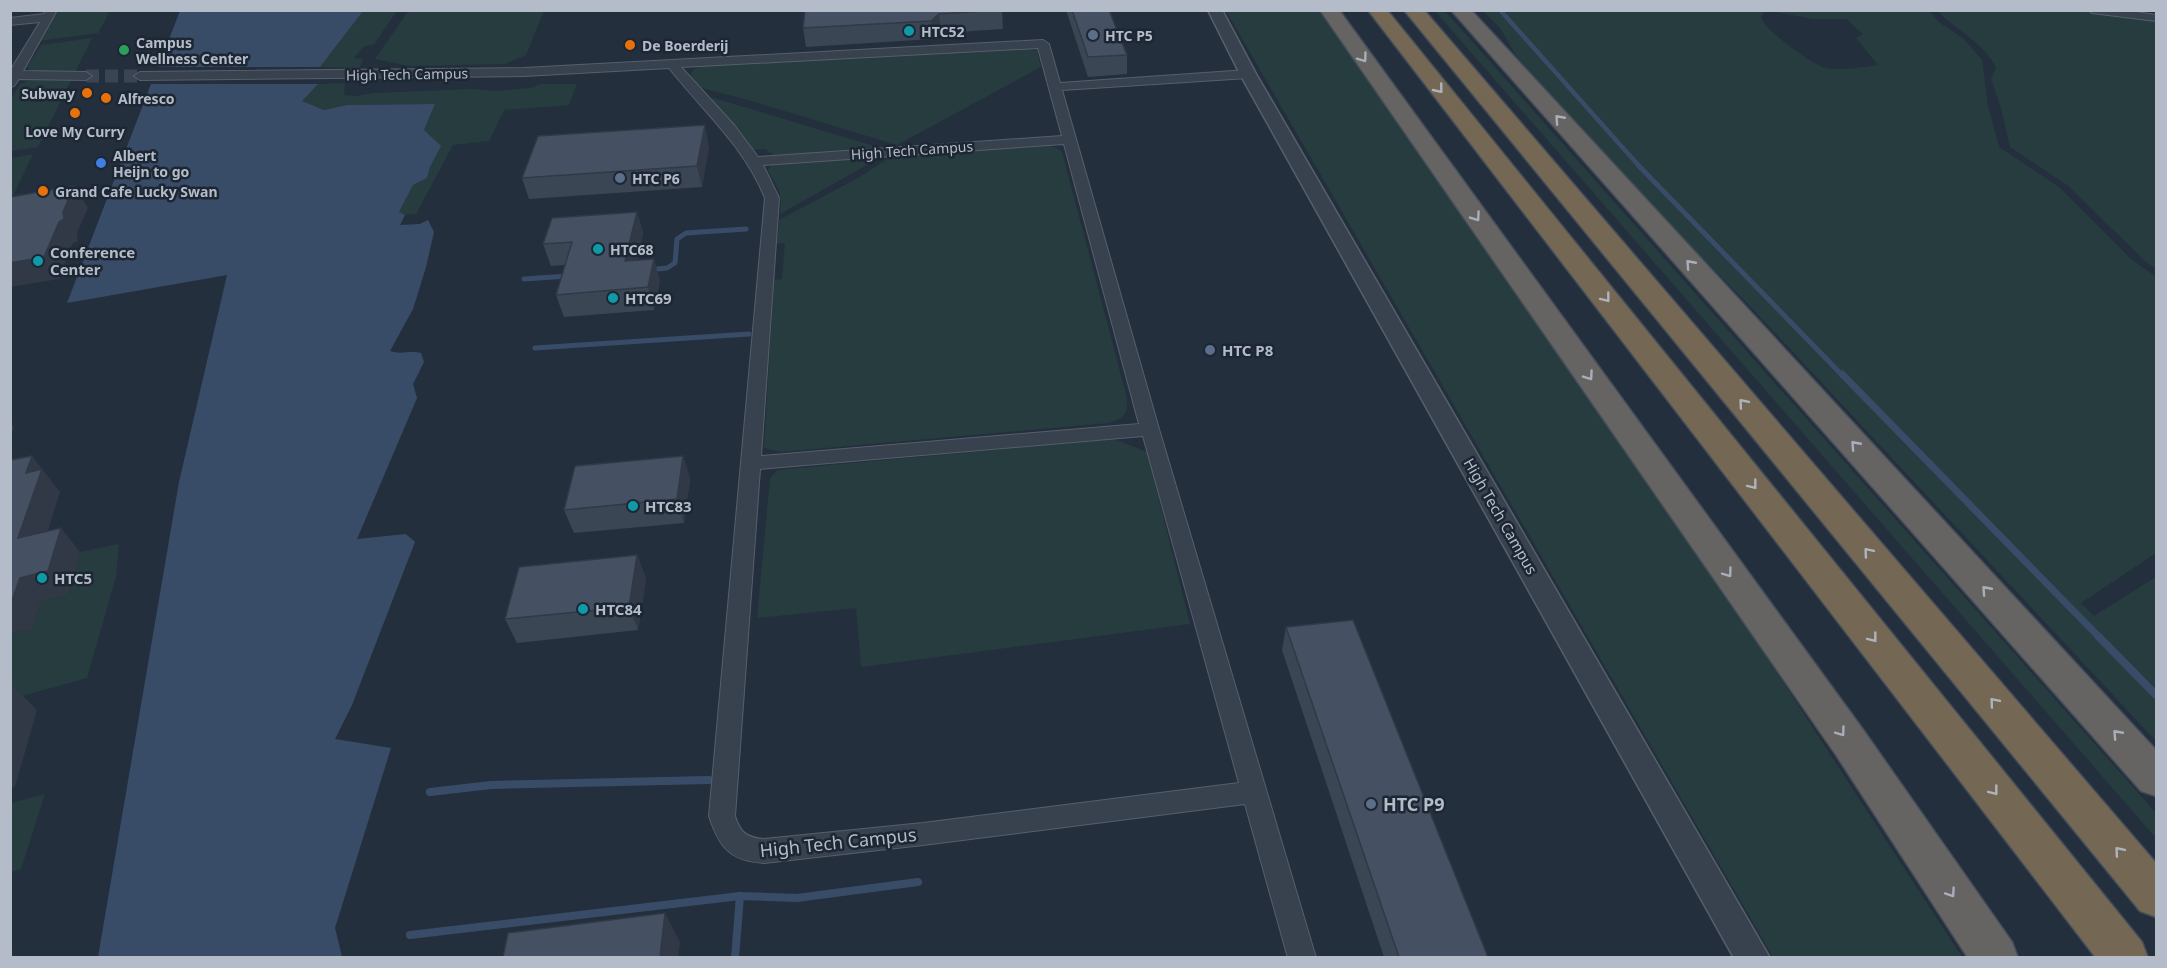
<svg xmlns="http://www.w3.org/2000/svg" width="2167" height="968" font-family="'Noto Sans',sans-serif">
<rect width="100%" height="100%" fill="#242f3e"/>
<g fill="#263c3f">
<polygon points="409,10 544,10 544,11 526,55 505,64 409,66 375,59"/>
<path d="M2069 10 2156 20V269L2145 261 2067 185 2010 147 2001 108 1991 79 1996 68C1984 42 1956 31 1938 11Z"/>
<polygon points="57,11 110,11 98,33 38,41"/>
<polygon points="363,11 397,11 374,44 363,47 354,58 364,59 359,68 320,67"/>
<polygon points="1226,11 1320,11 1664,499 1962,957 1773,957"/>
<polygon points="1435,11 1445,11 2156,813 2156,838"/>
<path d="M1483 11H1765L1761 17C1763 29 1815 67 1826 68 1841 71 1863 67 1878 65L1856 38 1863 34 1846 19H1813L1770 11H1929L1940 23 1964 39 1982 60 1988 106 1999 147 2059 187 2131 259 2156 277V553L2081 603 2094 616 2156 577V741L1750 306 1662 218 1517 57 1500 28Z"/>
<polygon points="92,38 75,72 32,71 27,67 41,45"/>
<polygon points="1025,48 1037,51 1041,67 897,145 748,100 698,87 690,74 694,69 702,66"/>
<polygon points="37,78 72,78 38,147 11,151 11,99 20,84"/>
<polygon points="345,83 344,95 356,96 374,93 471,89 496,91 531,88 540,84 577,84 569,105 504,110 489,141 453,145 416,214 405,215 399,212 413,185 427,178 430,167 440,146 424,130 435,104 347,105 324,110 301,101 318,84"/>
<polygon points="714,98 880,148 775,156 765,149 750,150 708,99"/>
<path d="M1048 145 1057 148 1062 152 1127 398C1128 414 1124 418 1109 423L781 452 764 448 774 280 782 279 785 243 777 244 779 220 858 178 892 156Z"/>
<polygon points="33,154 11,200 11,158"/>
<path d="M883 156 780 214C781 203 782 193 775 183 772 177 769 175 768 169L773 165Z"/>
<polygon points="1114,439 1147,452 1190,624 861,667 856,608 757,618 770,479 777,470"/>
<polygon points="119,544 116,577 87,678 11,699 10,634 32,629 41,601 68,595 80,552"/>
<polygon points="45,794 21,869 11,872 11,803"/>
</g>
<g fill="#394c67">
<polygon points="180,11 180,10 363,11 320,67 158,67"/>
<path d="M151 84H318L302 101 324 110 347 105 435 104 424 130 441 146 430 167 427 178 413 185 399 212 405 215 400 225 420 224 428 220 434 232 426 267 413 309 390 351C401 355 410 350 421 353L424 362 413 384 417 398 357 539 406 534 415 542 352 705 335 739 391 748 335 928 342 957H98L179 482 227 275 67 303Z"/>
</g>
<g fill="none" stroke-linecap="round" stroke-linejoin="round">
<polyline stroke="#394c67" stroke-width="4.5" points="1500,10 1640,167"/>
<g stroke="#394c67" stroke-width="5">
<polyline points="1638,165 1843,376"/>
<polyline points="648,270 667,268 675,263 677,239 686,233 746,229"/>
<polyline points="524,279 568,276"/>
<polyline points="535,348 749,334"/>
</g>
<polyline stroke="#394c67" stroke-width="7" points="1842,374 2101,639"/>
<g stroke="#394c67" stroke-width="8">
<polyline points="2099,637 2156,695"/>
<polyline points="430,792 491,785 709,780"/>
<polyline points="410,935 740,896 797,898 918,882"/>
<polyline points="735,958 740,896"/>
</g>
<polyline stroke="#3a4453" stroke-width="13" stroke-dasharray="13 6" stroke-linecap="butt" points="86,76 140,76"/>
<g stroke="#565f6c" stroke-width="2">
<g id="minor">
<polygon points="46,10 57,10 23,71 86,72 92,76 86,80 19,79 14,86 10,87 10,71 40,22 10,25 10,18 44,14"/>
<polygon points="2087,10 2123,10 2156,15 2156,21 2092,13"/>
<path d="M1043 40 1049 44 1060 83 1248 70 1254 74 1248 78 1062 90 1159 429 1316 958H1288L1245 804 923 845 764 863C730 861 719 847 709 816L765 198C744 146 703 111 669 68L524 76 140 80 134 76 140 72 524 68ZM1038 48 1062 136 758 157 734 125 681 67ZM1064 144 1139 424 761 456 779 198 763 165ZM1143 436 1239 783 923 823 764 839C747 838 740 832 735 816L760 469Z"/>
</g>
</g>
<g stroke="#565f6c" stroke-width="3">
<polygon id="tertiary" points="1208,10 1222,10 1256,74 1770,958 1734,958 1240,74"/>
</g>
<g stroke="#434c59" stroke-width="3">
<g id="trunk">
<polygon points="1320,10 1339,10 1864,731 2012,942 2018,958 1968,958 1836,755"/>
<polygon points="1451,10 1471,10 2156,750 2156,796 2141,791"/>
</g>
</g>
<g stroke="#434c59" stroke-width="3">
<g id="motorway">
<polygon points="1368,10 1387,10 2142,942 2148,958 2096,958"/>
<polygon points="1404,10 1424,10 2156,863 2156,917 2140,911"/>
</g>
</g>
<use href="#minor" fill="#38414e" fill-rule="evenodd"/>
<use href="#tertiary" fill="#38414e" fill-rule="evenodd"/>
<use href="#trunk" fill="#656462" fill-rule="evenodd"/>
<use href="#motorway" fill="#746855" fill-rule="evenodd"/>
</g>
<g fill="#3b4654">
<polygon points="805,10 1002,10 1003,29 941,33 932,39 806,47 803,28"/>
<polygon points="1066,10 1109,10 1127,55 1127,74 1088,77"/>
<polygon points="709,146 702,187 529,199 522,178"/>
<polygon points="637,212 643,233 637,260 660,280 654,310 564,317 556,295 565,265 551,266 543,244"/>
<polygon points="683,456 690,479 684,523 574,533 564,510"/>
<polygon points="637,555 646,579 638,630 517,643 505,619"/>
<polygon points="1286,627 1488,957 1384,957 1282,650"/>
</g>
<g fill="#303945">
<polygon points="939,14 941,33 932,39 931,21"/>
<polygon points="705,125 709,146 702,187 697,166"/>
<polygon points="74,186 88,208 77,233 78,241 73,243 59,279 10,287 10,263"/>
<polygon points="637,212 643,233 632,283 625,261"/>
<polygon points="654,259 660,280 654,310 648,287"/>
<polygon points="10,422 14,427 10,437"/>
<polygon points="32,456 60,492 38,562 18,538 26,473"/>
<polygon points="683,456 690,479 684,523 677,499"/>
<polygon points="61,528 80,552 68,595 41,601 32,629 10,634 10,606 20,578"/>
<polygon points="637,555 646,579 638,630 629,607"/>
<polygon points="10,683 37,710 15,787 10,788"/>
<polygon points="665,913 680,942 678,957 660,957"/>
</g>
<g fill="#455162" stroke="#303945" stroke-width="1.5">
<polygon points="805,10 1000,10 939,14 931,21 803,28"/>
<polygon points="1072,10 1109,10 1127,55 1088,57"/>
<polygon points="705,125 697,166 522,178 538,136"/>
<polygon points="74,186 63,212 64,219 59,222 44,257 10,263 10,197"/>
<polygon points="637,212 625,261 654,259 648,287 556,295 572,242 543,244 552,218"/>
<polygon points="32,456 26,473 42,469 18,538 61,528 48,571 20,578 10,606 10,460"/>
<polygon points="683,456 677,499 564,510 575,466"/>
<polygon points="637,555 629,607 505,619 519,567"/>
<polygon points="1353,620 1488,957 1399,957 1286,627"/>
<polygon points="665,913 660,957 503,957 508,933"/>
</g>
<defs><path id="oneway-chevron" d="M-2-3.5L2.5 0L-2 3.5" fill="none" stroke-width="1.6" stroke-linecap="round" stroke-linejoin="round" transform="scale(1.5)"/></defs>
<g stroke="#a8afba">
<use href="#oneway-chevron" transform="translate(1363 58) rotate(54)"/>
<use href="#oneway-chevron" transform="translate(1559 119) rotate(-132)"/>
<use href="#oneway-chevron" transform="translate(1476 217) rotate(55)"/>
<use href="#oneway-chevron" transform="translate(1690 264) rotate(-132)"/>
<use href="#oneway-chevron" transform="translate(1589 376) rotate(55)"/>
<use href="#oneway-chevron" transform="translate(1855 445) rotate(-132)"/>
<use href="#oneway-chevron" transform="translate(1728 573) rotate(54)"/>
<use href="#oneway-chevron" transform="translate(1986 590) rotate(-132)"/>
<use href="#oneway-chevron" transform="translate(1841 732) rotate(54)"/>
<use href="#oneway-chevron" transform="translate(2117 734) rotate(-132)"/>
<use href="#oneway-chevron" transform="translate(1951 893) rotate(56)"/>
</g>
<g stroke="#aeb4bd">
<use href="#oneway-chevron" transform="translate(1439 89) rotate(51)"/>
<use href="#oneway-chevron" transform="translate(1606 298) rotate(52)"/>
<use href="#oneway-chevron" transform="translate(1743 403) rotate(-130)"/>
<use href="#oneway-chevron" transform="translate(1753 485) rotate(52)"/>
<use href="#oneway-chevron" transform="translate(1868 552) rotate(-130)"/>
<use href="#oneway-chevron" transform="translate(1873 638) rotate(52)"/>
<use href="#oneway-chevron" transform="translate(1994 702) rotate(-130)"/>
<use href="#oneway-chevron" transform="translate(1994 791) rotate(52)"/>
<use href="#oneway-chevron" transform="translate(2119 851) rotate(-130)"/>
</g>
<g fill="#0f9aa8" stroke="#1d2633" stroke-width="2">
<circle cx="909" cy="31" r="6"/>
<circle cx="598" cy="249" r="6"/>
<circle cx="38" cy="261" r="6"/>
<circle cx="613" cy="298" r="6"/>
<circle cx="633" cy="506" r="6"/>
<circle cx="42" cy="578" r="6"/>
<circle cx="583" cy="609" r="6"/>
</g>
<g fill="#5c6f8a" stroke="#1d2633" stroke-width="2">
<circle cx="1093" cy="35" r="6"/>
<circle cx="620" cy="178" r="6"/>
<circle cx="1210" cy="350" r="6"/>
<circle cx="1371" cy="804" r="6"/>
</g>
<g fill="#e8710a" stroke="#1d2633" stroke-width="2">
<circle cx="630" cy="45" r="6"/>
<circle cx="87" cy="93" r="6"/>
<circle cx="106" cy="98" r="6"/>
<circle cx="75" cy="113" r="6"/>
<circle cx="43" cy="191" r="6"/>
</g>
<circle fill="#2e9e5b" stroke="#1d2633" stroke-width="2" cx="124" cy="50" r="6"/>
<circle fill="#3f7fe0" stroke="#1d2633" stroke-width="2" cx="101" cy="163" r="6"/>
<g text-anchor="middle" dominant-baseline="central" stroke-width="5" stroke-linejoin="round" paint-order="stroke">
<g font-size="14" font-weight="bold" fill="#b4bcc9" stroke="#1d2633" text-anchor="start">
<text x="921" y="31">HTC52</text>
<text x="1105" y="35">HTC P5</text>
<text x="136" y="42">Campus<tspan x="136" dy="16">Wellness Center</tspan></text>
<text x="642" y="45">De Boerderij</text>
<text x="75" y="93" text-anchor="end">Subway</text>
<text x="118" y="98">Alfresco</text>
<text x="75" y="131" text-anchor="middle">Love My Curry</text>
<text x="113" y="155">Albert<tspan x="113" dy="16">Heijn to go</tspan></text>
<text x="632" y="178">HTC P6</text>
<text x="55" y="191">Grand Cafe Lucky Swan</text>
<text x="610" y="249">HTC68</text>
</g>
<g font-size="14" fill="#b4bcc9" stroke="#1d2633">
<text transform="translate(407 74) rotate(-1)">High Tech Campus</text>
<text transform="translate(912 150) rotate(-4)">High Tech Campus</text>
</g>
<g font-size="15" font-weight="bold" fill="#b4bcc9" stroke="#1d2633" text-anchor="start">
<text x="50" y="252">Conference<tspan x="50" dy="17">Center</tspan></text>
<text x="625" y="298">HTC69</text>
<text x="1222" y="350">HTC P8</text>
<text x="645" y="506">HTC83</text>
<text x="54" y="578">HTC5</text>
<text x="595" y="609">HTC84</text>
</g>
<g font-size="15" fill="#b4bcc9" stroke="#1d2633">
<text transform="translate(1501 516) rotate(60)">High Tech Campus</text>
</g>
<g font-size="18" font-weight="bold" fill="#b4bcc9" stroke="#1d2633" text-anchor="start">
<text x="1383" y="804">HTC P9</text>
</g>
<g font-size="18" fill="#b4bcc9" stroke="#1d2633">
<text transform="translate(838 842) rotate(-6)">High Tech Campus</text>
</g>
</g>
<rect width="2167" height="968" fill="none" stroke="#b4bcc9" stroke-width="24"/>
</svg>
